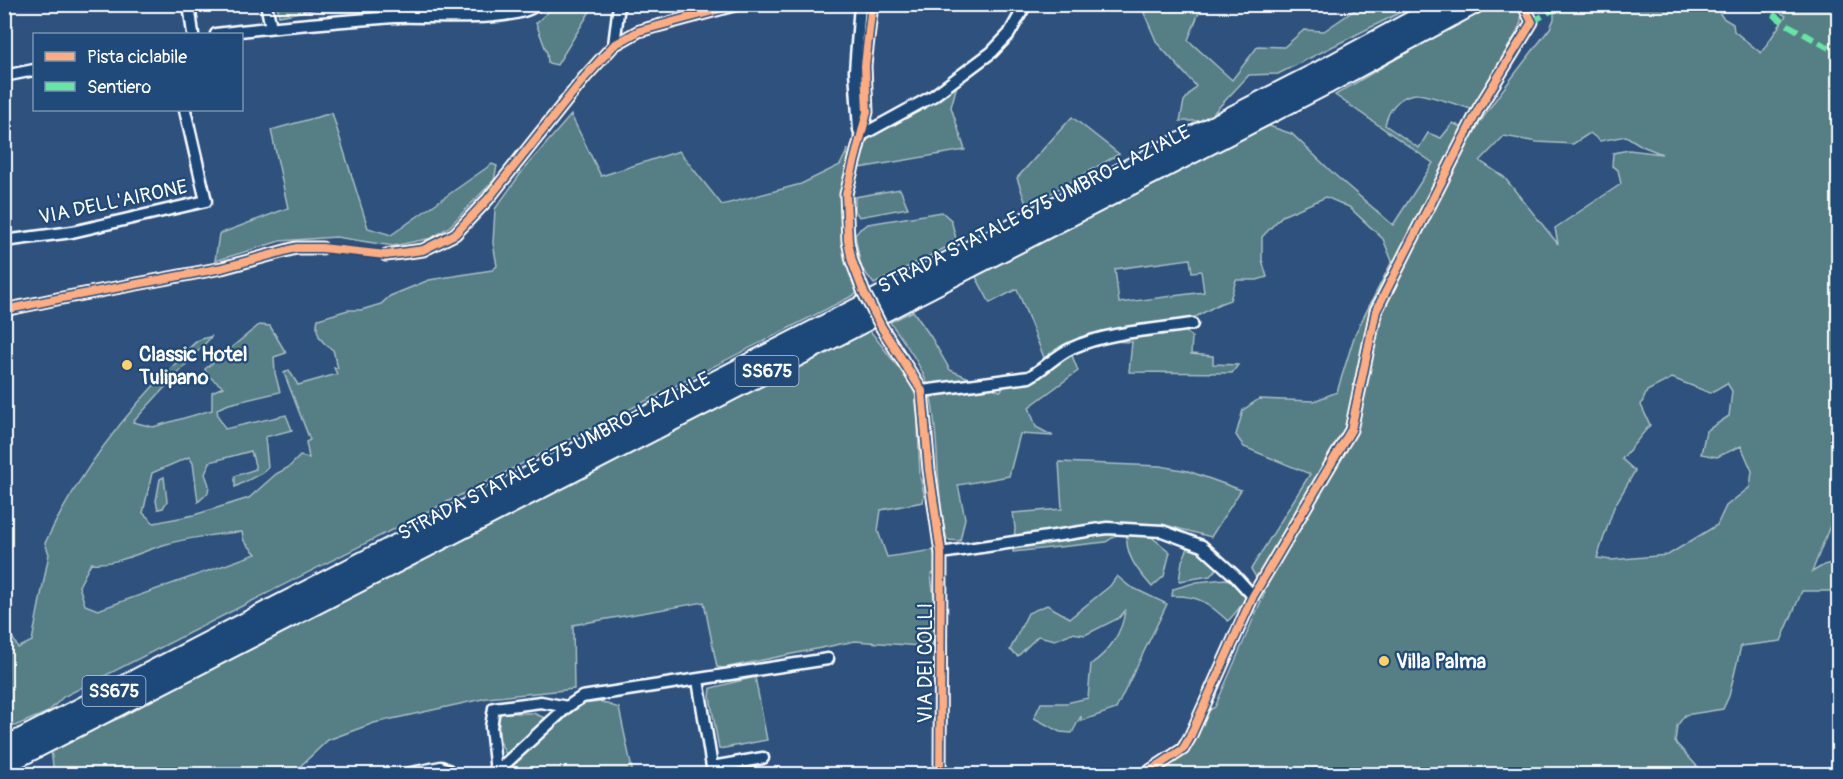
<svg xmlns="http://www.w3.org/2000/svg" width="1843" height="779" font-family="Pangolin,sans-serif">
<rect width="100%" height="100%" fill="#2e517e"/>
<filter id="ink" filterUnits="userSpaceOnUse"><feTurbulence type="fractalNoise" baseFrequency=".0167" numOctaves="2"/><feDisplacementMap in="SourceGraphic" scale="12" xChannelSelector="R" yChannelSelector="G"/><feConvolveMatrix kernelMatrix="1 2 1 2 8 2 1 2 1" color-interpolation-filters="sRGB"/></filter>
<g filter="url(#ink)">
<g fill="#567e85" stroke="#aabec2" stroke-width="1.5" fill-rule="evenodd">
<polygon points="557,4 594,5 557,65 548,63 547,53 536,23"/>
<polygon points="277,5 277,4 316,5 315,9 279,16"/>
<polygon points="1152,5 1202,5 1188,40 1232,80 1258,46 1284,47 1304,30 1324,31 1362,5 1415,5 1278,74 1249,75 1206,121 1180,121 1184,101 1196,86 1157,43 1144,13"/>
<path d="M1487 5H1517L1521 11V22L1515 36 1471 109C1461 106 1424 93 1416 94 1399 95 1388 110 1385 125L1419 148 1428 133 1441 138 1453 123 1463 128 1444 171 1424 204 1498 96 1550 28 1554 19V5H1714L1723 18 1733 24 1734 31 1761 53 1786 16 1767 5H1838V505L1812 572 1824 565 1838 561V591H1802L1781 641 1741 646 1729 696 1723 709 1685 715 1677 726 1675 742 1704 774H1513L1510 768V774H1156L1164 768 1192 720 1215 707 1265 592 1251 569 1310 474 1244 447 1236 435 1243 410 1259 399 1314 401 1337 392 1355 334 1392 261 1383 239 1349 207 1326 197 1282 216 1262 237V260L1267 277 1257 280H1236L1230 300 1219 304 1192 319 1080 337 1045 360 1017 289 990 303 976 277 975 272 1161 174 1269 126 1292 134 1335 175 1393 225 1433 163 1335 95ZM1590 133 1600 141 1626 136 1642 146 1662 154 1629 150 1613 153 1612 166 1618 170 1621 184 1555 228 1558 244 1504 177 1480 161 1504 136 1537 142 1573 144ZM1190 259 1192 272 1201 271 1204 292 1119 303 1115 269ZM1672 378 1710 393 1727 383 1732 391 1729 416 1706 431 1701 454 1717 457 1741 446 1752 471 1750 487 1726 506 1717 525 1668 555 1611 560 1597 558 1614 507 1635 471 1622 459 1650 425 1641 405 1647 391Z"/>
<polygon points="957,85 951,107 965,150 859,168 869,134"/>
<polygon points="332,113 368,228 391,235 492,164 497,166 494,180 450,226 432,238 393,246 336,237 280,241 215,261 219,234 288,208 271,130"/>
<path d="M571 115 601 176 679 151 722 205 801 184 840 165 848 149 843 202 860 292 63 697 48 712 15 726 5 725 4 621 18 648 32 641 49 554 45 543C77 477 123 414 176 363 183 356 190 345 199 340 203 338 208 338 212 336L133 422 153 427 212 410V392L223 387 207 375 205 369 259 325 270 326 286 353 274 357 275 373 280 392 229 404 217 409 218 416 225 429 286 415 292 430 265 437 268 467 262 473 235 487V476L256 469 251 451 210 462 205 474 209 485 208 493 198 502 193 463 189 457 152 473 143 513 154 523 194 515 249 498 276 474 289 467 300 456 309 458 306 442 310 440 284 373 289 370 298 385 337 374 334 368H338L333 350C321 342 314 334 318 319L348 310H361L381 304 390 296 429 280 492 270 497 266 493 243 495 209 524 169ZM242 532 244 541 256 554 98 610 85 605 79 586 91 563C118 565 138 553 163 545 182 539 222 533 242 532Z"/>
<polygon points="1072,117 1119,154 1027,207 1017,178"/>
<polygon points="900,189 908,208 859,217 855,211 855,197"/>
<polygon points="942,212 951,220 957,242 874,284 861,267 855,235 860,229 868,224"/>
<path d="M913 311 931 337 950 370 1000 391 1006 385 1033 380 1071 353 1078 371 1029 407 1036 427 1053 436 1020 434 1009 476 958 485 965 518 960 541 947 540C935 493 940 445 931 398 926 370 906 345 890 322Z"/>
<polygon points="868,328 909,381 917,398 920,477 924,493 923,502 881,510 878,531 887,557 934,550 936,571 931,575 936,615 932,647 855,641 724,668 717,667 704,602 573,625 574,689 487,698 374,723 328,740 292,774 54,774 51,750 85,732 122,717 265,635 786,373"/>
<polygon points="1174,330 1185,331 1192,337 1191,354 1213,356 1213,364 1238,365 1232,373 1129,372 1132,342 1108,341 1133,335 1162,335"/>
<polygon points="1059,462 1160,466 1188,471 1241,490 1211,537 1165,525 1133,524 1106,542 1013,552 1015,528 1013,513 1062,509"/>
<polygon points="164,477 167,501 163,508 158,509 156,501 160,479"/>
<path d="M1127 532 1149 535 1170 552 1164 576 1152 587C1138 571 1124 555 1127 532Z"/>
<polygon points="1188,548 1200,550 1218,567 1210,576 1179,581 1182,561"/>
<path d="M1117 576 1129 586 1167 604 1116 709 1081 721V716L1072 733 1060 732 1034 718 1041 703H1066L1088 698 1091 664C1109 652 1122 633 1125 611L1119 618 1085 635 1072 633 1055 640 1038 636 1018 656 1010 650 1028 613 1047 605 1070 618 1110 586Z"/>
<path d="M1225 579 1248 584C1247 601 1239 609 1228 621 1208 603 1199 595 1172 596L1173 589 1197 582Z"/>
<polygon points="755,677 767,740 719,749 710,697 711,688"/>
<path d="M601 702 619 708 633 774H504L514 765C499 748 497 735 500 713H533L559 724 581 704Z"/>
</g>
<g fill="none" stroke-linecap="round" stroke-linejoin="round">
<polyline stroke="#4d6b91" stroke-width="10" stroke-dasharray="10 5" stroke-linecap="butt" points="322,248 386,255"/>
<g stroke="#fff" stroke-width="15">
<g id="minor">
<polyline points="189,4 193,34"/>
<polyline points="266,4 271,27"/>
<polyline points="398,17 401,4"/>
<path d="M216 34C275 26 335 22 394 17 428 15 513 24 538 4"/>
<polyline points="614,45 619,4"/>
<polyline points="4,76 34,70"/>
<polyline points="859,130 855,71 860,4"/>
<polyline points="860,136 933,96 992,52 1009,34 1026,4"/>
<polyline points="4,241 72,232 206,201 185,110"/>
<polyline points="386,255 423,250 455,234 488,199 585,77 614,45 639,31 739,4"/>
<polyline points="864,293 852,261 848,241 846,194 867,112 865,66 872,4"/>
<polyline points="4,310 57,299 222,268 296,248 322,248"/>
<polyline points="882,328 922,391 929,470 941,553 940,774"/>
<path d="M922 391 1029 377C1044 369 1056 355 1072 348 1107 332 1153 330 1192 324"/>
<polyline points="941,553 1107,528 1162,531 1202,546 1234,575 1253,596"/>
<polyline points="698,680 712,767 763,758"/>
<polyline points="496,772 491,727 494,708 541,702 567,707"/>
<polyline points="406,774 441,767 448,770 450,774"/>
<polyline points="494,774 567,707 582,697 828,659"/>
<polyline points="1145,774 1183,749 1190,737 1253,596 1351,430 1376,311 1479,108 1532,22 1523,4"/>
<polyline points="1837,774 1838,771"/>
</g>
</g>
<g stroke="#fff" stroke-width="22">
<g id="trunk">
<polyline points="4,747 373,556 1321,70 1443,4"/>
<polyline points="4,765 1326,85 1475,4"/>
</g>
</g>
<use href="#minor" stroke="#1f4a7a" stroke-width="10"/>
<use href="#trunk" stroke="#1f4a7a" stroke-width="18"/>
<g stroke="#fff" stroke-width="15" stroke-linecap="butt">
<polyline id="minor-bridge" points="864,293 882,328"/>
</g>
<use href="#minor-bridge" stroke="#1f4a7a" stroke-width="10"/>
<g stroke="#66e7a1" stroke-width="6" stroke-dasharray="12 6" stroke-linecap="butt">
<polyline points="1758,4 1788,25 1838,53"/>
<polyline points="1532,22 1563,4"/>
</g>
<g stroke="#1f4a7a" stroke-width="11">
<g id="cycleway">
<polyline points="872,4 865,66 867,112 846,194 848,241 852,261 864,293 882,328 922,391 929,470 941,553 940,774"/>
<polyline points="4,310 57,299 222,268 296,248 322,248 386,255 423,250 455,234 488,199 585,77 614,45 639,31 739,4"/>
<polyline points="1145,774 1183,749 1190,737 1253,596 1351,430 1376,311 1479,108 1532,22 1523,4"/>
</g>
</g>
<use href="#cycleway" stroke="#ffac80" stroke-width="8"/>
</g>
</g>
<g fill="#ffd166" stroke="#1f4a7a" stroke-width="2">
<circle cx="127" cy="365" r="6"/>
<circle cx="1384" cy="661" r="6"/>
</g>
<g text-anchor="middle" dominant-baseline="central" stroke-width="4.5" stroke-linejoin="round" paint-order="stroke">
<g fill="#1f4a7a" stroke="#bcc9d7" stroke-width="1.5">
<rect x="735.5" y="356" width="63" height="30" rx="4.5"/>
<rect x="82.5" y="676" width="63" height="30" rx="4.5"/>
</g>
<g font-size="18" font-weight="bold" fill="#fff">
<text x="767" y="371">SS675</text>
<text x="114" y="691">SS675</text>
</g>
<g font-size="20" fill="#fff" stroke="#1f4a7a">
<text transform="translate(113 202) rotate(-12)">VIA DELL'AIRONE</text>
<text transform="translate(1034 209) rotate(-27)">STRADA STATALE 675 UMBRO-LAZIALE</text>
<text transform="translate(554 456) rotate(-27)">STRADA STATALE 675 UMBRO-LAZIALE</text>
<text transform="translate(925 663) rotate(-90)">VIA DEI COLLI</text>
</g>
<g font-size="20" font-weight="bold" fill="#fff" stroke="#1f4a7a" text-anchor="start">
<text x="139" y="354">Classic Hotel<tspan x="139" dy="23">Tulipano</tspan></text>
<text x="1396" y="661">Villa Palma</text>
</g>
</g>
<rect width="1843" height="779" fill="none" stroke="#1f4a7a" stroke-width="24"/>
<rect x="12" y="12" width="1819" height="755" fill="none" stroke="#fff" stroke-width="2" filter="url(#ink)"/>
<rect x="33" y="33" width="210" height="78" fill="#1f4a7a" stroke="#7992af" stroke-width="1.5"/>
<rect x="45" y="52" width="30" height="9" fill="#ffac80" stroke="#7992af" stroke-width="1.5"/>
<text x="87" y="63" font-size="18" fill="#ffffff">Pista ciclabile</text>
<rect x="45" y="82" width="30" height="9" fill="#66e7a1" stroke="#7992af" stroke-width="1.5"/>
<text x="87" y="93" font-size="18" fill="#ffffff">Sentiero</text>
</svg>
